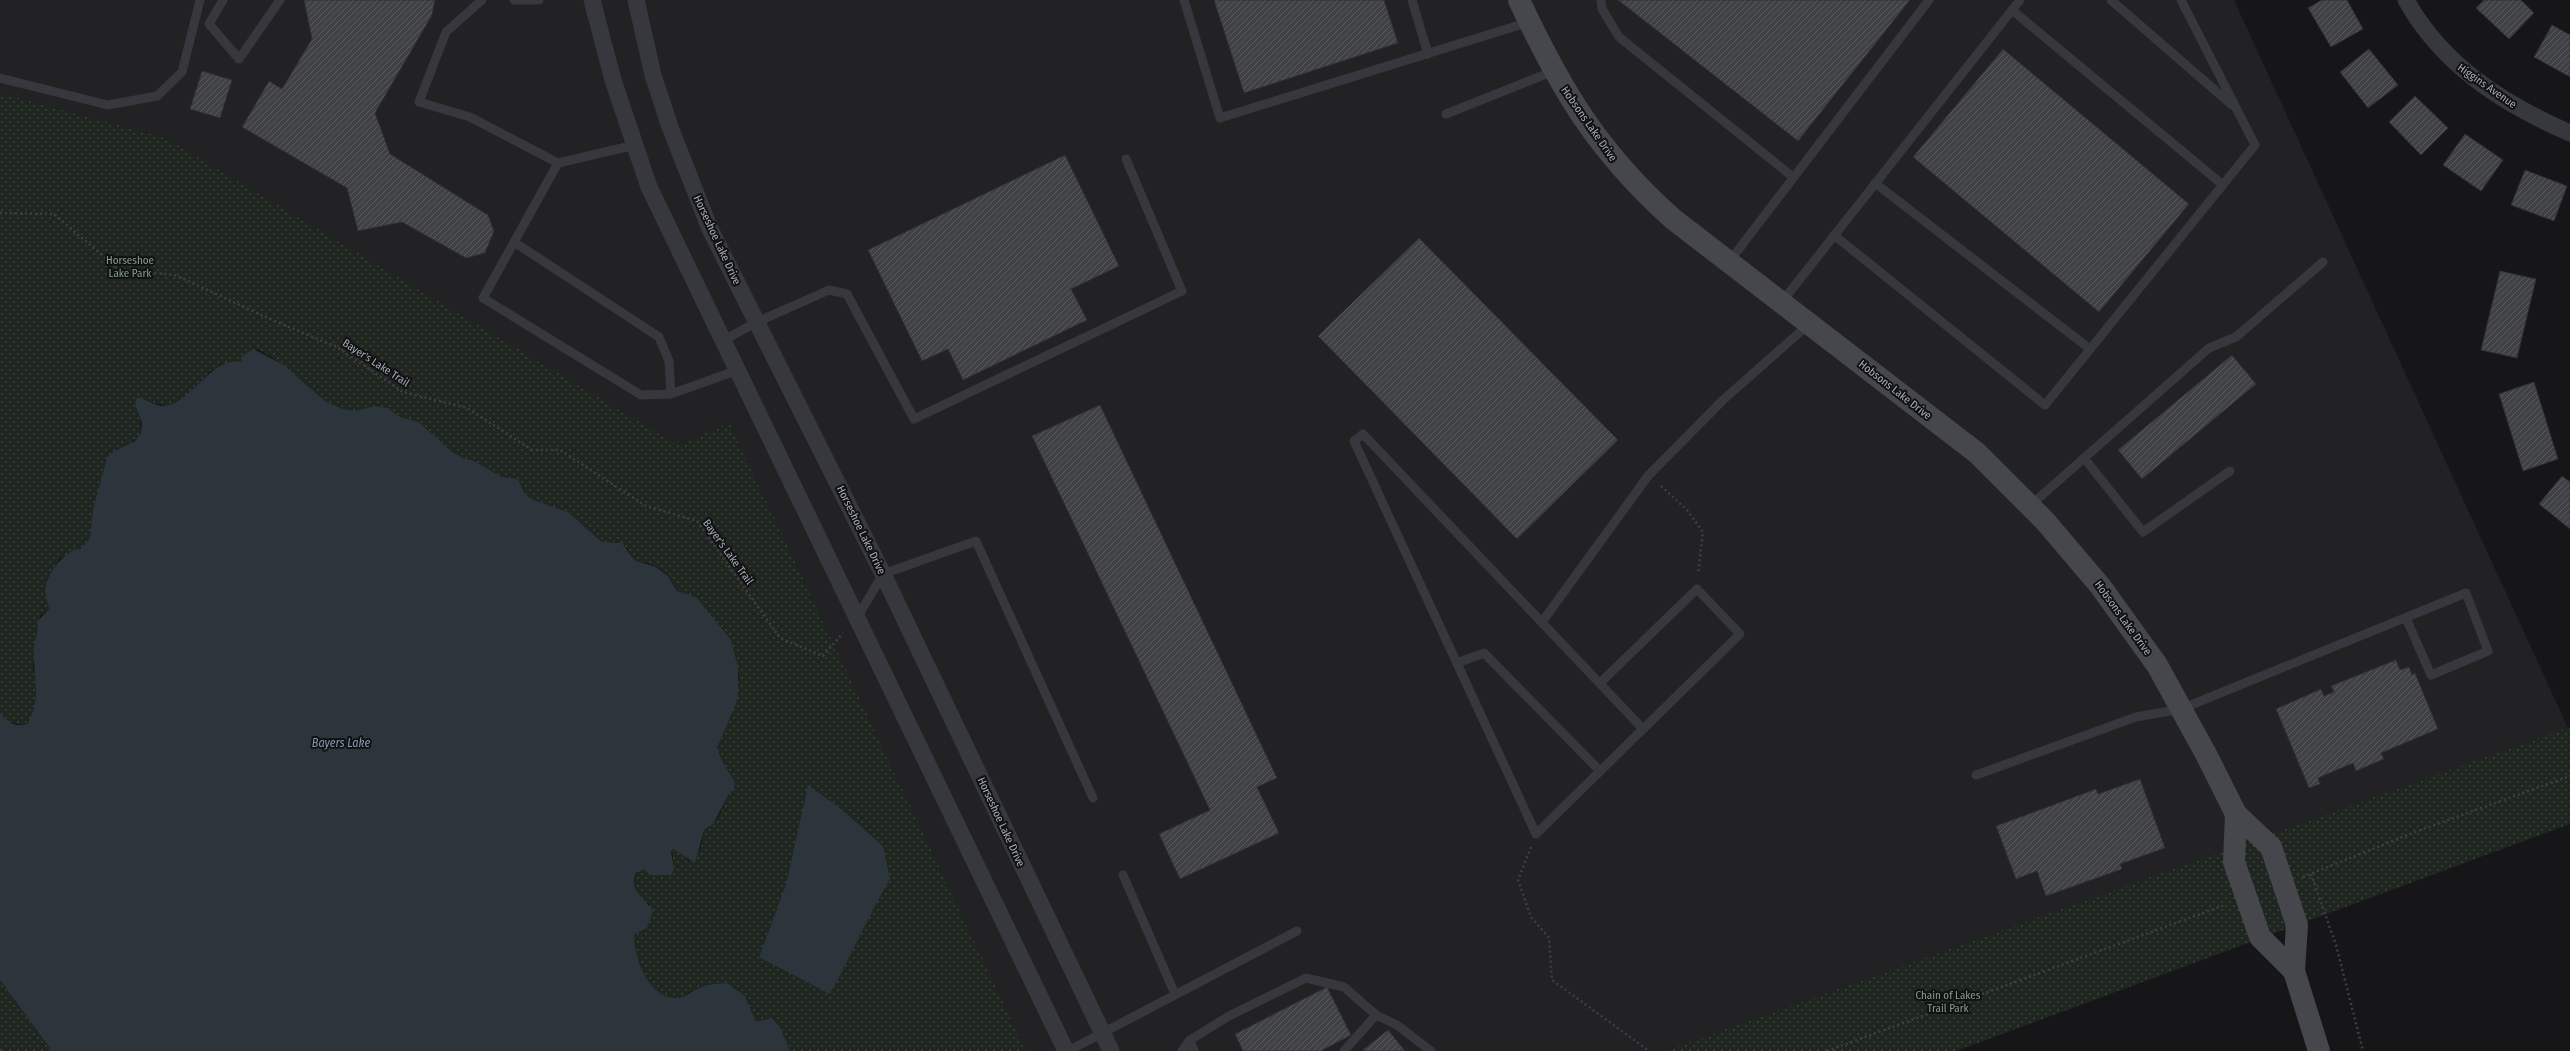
<svg xmlns="http://www.w3.org/2000/svg" width="2570" height="1051" font-family="'Fira Sans Condensed',sans-serif">
<defs>
<pattern id="green-dots" width="8" height="8" patternUnits="userSpaceOnUse"><rect width="8" height="8" fill="#1e261f"/><path d="M2 2h.1M6 6h.1" fill="none" stroke="#3c433d" stroke-width="1.8" stroke-linecap="round"/></pattern>
<pattern id="building-hatch" width="6" height="6" patternUnits="userSpaceOnUse"><rect width="6" height="6" fill="#404145"/><path d="M-1 1l2-2M0 6l6-6M5 7l2-2" fill="none" stroke="#595a5e"/></pattern>
</defs>
<rect width="100%" height="100%" fill="#161618"/>
<polygon fill="#222225" points="0,0 2234,0 2568,728 1665,1051 1026,1051 729,422 680,446 166,138 0,93"/>
<g fill="url(#green-dots)">
<path d="M0 93 166 138 680 446 729 422 1026 1051H790L780 1027 772 1018 756 1022 745 996C734 994 708 986 699 988 691 989 685 998 677 998 648 1000 636 958 634 935L645 930 650 904C636 898 629 881 640 869H674L672 850 680 851 689 861 701 848 704 830C711 826 717 819 721 812 725 803 726 796 734 790L735 782 723 763 717 748 736 704 739 674 696 597C670 592 679 585 663 571 655 564 643 562 633 560L628 549 617 542H602L568 512 531 499 524 493 517 479 502 477 474 461 463 458 452 452 419 422 400 417 388 408 375 406 356 412 342 409 325 401 284 365 258 349 241 357 243 362 210 371 192 392 169 406 153 403 140 397 135 404 140 413 141 433 135 440 114 451 103 471 102 482 93 509 90 539 79 550 60 558 46 581 45 592 49 609 40 616 37 630 33 667 36 681 35 706 33 716 24 725 8 722 0 712Z"/>
<polygon points="2570,727 2570,824 1956,1051 1665,1051"/>
<polygon points="0,980 52,1051 0,1051"/>
</g>
<g fill="#2c353c">
<path d="M253 349 284 365 325 401 342 409 356 411 375 406 388 408 400 417 419 422 452 452 463 458 474 461 502 477 518 479 524 493 531 499 568 512 602 542 622 543 634 560 656 567 668 576 677 591 696 597 731 640 738 667V694L736 704 717 748 723 763 735 782 734 790 729 794 713 824 704 830 695 863 673 849 671 852 674 869 671 875H649L645 869 636 873C628 892 646 898 653 911L647 928 634 935C635 958 648 999 677 998 684 998 692 991 699 988 707 984 717 984 726 983L745 996 756 1022 772 1018 780 1027 790 1051H52L0 980V712C6 722 16 728 27 724 42 703 33 675 34 651 34 640 39 632 37 622L49 609C48 603 45 595 45 590 47 573 60 558 75 549L79 550 90 539 93 509 107 458 114 451 135 441 141 433 142 423 135 404 136 399 140 397C148 401 160 409 169 405 195 397 213 356 242 362L241 357Z"/>
<path d="M808 785 840 808 883 846 890 879C868 916 851 956 830 994L759 957 786 885Z"/>
</g>
<g fill="url(#building-hatch)" stroke="#303034">
<polygon points="304,0 435,0 432,15 375,113 390,154 488,215 494,231 485,253 466,258 402,222 358,231 347,188 242,127 269,81 282,89 312,39"/>
<polygon points="1214,0 1384,0 1398,43 1244,93"/>
<polygon points="1618,0 1910,0 1798,141"/>
<polygon points="2322,0 2347,0 2363,29 2331,47 2308,8"/>
<polygon points="2484,0 2521,0 2534,13 2509,39 2476,8"/>
<polygon points="2552,25 2570,35 2570,77 2534,57"/>
<polygon points="2003,49 2189,204 2099,312 1913,157"/>
<polygon points="2369,49 2398,85 2368,108 2340,72"/>
<polygon points="202,71 232,80 220,118 190,109"/>
<polygon points="2415,96 2448,128 2421,155 2389,122"/>
<polygon points="2465,134 2503,160 2481,191 2443,165"/>
<polygon points="1065,155 1119,266 1071,289 1087,320 963,380 948,349 922,361 868,250"/>
<polygon points="2525,170 2567,186 2554,221 2511,205"/>
<polygon points="1419,238 1618,440 1517,539 1318,336"/>
<polygon points="2500,271 2536,279 2517,358 2481,350"/>
<polygon points="2232,355 2256,384 2142,479 2118,450"/>
<polygon points="2534,382 2558,459 2523,471 2499,394"/>
<polygon points="1100,405 1277,778 1257,787 1279,833 1180,879 1159,834 1210,810 1032,436"/>
<polygon points="2562,476 2570,482 2570,529 2539,504"/>
<polygon points="2396,660 2400,670 2409,667 2412,675 2415,673 2438,729 2381,753 2384,759 2356,771 2353,763 2318,778 2320,784 2309,788 2276,709 2321,689 2324,696 2334,692 2331,686"/>
<polygon points="2140,779 2165,848 2120,864 2122,869 2046,896 2037,871 2016,879 1996,826 2096,789 2098,794"/>
<polygon points="1327,987 1351,1035 1321,1051 1243,1051 1235,1034"/>
<polygon points="1388,1030 1405,1051 1364,1051 1363,1050"/>
</g>
<g fill="none" stroke-linecap="round" stroke-linejoin="round">
<g stroke="#3d3f44" stroke-width="2.5" stroke-dasharray="2 3" stroke-linecap="butt">
<polyline points="0,213 54,214 118,269 175,275 270,319 337,347 403,392 467,408 532,450 560,450 646,506 697,521 780,638 823,656 843,633"/>
<polyline points="1661,486 1687,510 1703,532 1698,574"/>
<polyline points="1531,847 1518,880 1531,917 1549,938 1552,980 1649,1051"/>
<polyline points="2311,874 2336,945 2363,1051"/>
<polyline points="2303,877 2415,832 2570,776"/>
<polyline points="0,1049 1,1051"/>
<polyline points="1827,1051 2225,905"/>
</g>
<g stroke="#37383d" stroke-width="9">
<polyline points="223,0 209,24 239,59 280,0"/>
<polyline points="482,0 446,32 419,102 470,117 558,163 635,145"/>
<polyline points="514,0 539,0"/>
<polyline points="1184,0 1220,118 1529,22"/>
<polyline points="1412,0 1428,54"/>
<polyline points="1601,0 1602,9 1619,37 1793,177"/>
<polyline points="2111,0 2232,105"/>
<polyline points="2012,10 2223,185"/>
<polyline points="0,78 108,105 157,96 182,72 200,0"/>
<polyline points="1446,114 1554,71"/>
<polyline points="558,163 483,298 641,395 671,394 738,370"/>
<polyline points="1875,183 2090,349"/>
<polyline points="1834,235 2045,405 2255,145 2181,0"/>
<polyline points="514,242 659,337 669,361 671,394"/>
<polyline points="1729,262 1929,0"/>
<polyline points="1781,303 2020,0"/>
<polyline points="724,340 757,322 829,290 847,294 914,419 1182,291 1126,159"/>
<polyline points="2084,458 2143,532 2230,471"/>
<polyline points="2031,505 2209,348 2236,337 2323,262"/>
<polyline points="857,618 883,574 976,541 1093,798"/>
<polyline points="1542,622 1648,476 1723,400 1809,324"/>
<polyline points="1457,663 1484,653 1600,771"/>
<path d="M1600 683 1697 589 1740 634C1672 701 1604 767 1536 834L1354 441 1363 434 1643 729"/>
<polyline points="1976,775 2136,717 2181,709 2466,593 2488,651 2431,675 2406,618"/>
<polyline points="1123,875 1175,994"/>
<polyline points="1068,1051 1297,931"/>
<polyline points="1182,1051 1190,1040"/>
<polyline points="1194,1051 1190,1040 1229,1016 1306,978 1344,987 1376,1015"/>
<polyline points="1344,1051 1376,1015 1397,1025 1431,1051"/>
</g>
<g stroke="#37383d" stroke-width="17">
<polyline points="592,0 613,80 649,187 1066,1051"/>
<polyline points="636,0 653,75 670,127 710,229 883,574 1111,1051"/>
<path d="M2406 0C2442 65 2503 104 2570 133"/>
</g>
<g stroke="#45474d" stroke-width="22">
<path d="M1519 0C1561 90 1598 152 1673 219L1977 453 2045 521 2101 587 2157 665 2207 756 2236 814 2271 847 2297 925 2294 971 2319 1051"/>
<polyline points="2236,814 2234,862 2260,937 2294,971"/>
</g>
</g>
<g text-anchor="middle" dominant-baseline="central" stroke-width="4" stroke-linejoin="round" paint-order="stroke">
<g font-size="11" fill="#a8adb8" stroke="#111113">
<text transform="translate(2487 86) rotate(35)">Higgins Avenue</text>
<text transform="translate(1589 124) rotate(55)">Hobsons Lake Drive</text>
<text transform="translate(717 240) rotate(65)">Horseshoe Lake Drive</text>
<text transform="translate(376 363) rotate(33)">Bayer's Lake Trail</text>
<text transform="translate(1895 390) rotate(38)">Hobsons Lake Drive</text>
<text transform="translate(861 530) rotate(64)">Horseshoe Lake Drive</text>
<text transform="translate(728 552) rotate(54)">Bayer's Lake Trail</text>
<text transform="translate(2123 618) rotate(54)">Hobsons Lake Drive</text>
<text transform="translate(1001 822) rotate(65)">Horseshoe Lake Drive</text>
</g>
<g font-size="11" fill="#7fa381" stroke="#111113">
<text x="130" y="260">Horseshoe<tspan x="130" dy="13">Lake Park</tspan></text>
<text x="1948" y="995">Chain of Lakes<tspan x="1948" dy="13">Trail Park</tspan></text>
</g>
<g font-size="12" font-style="italic" fill="#7f9bb3" stroke="#111113">
<text x="341" y="743">Bayers Lake</text>
</g>
</g>
</svg>
